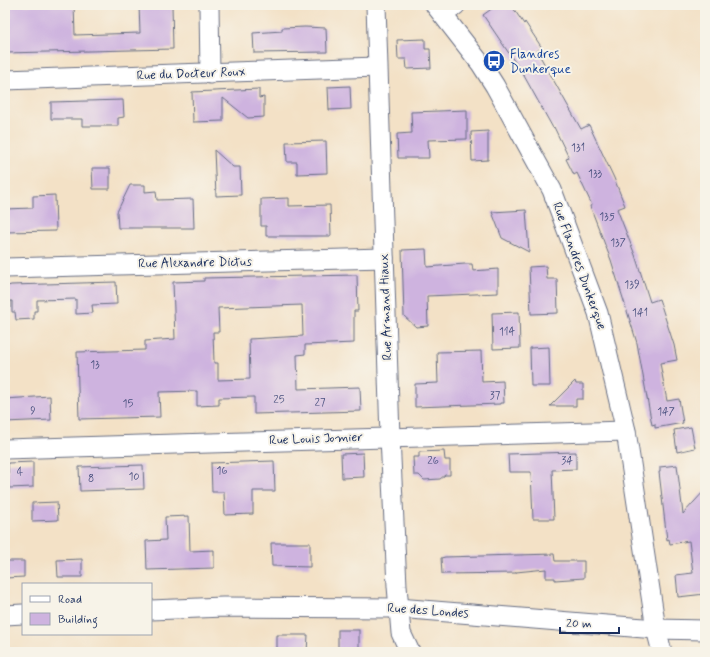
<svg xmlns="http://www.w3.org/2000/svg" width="710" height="657" font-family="Mynerve,sans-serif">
<rect width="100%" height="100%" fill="#f7f3e8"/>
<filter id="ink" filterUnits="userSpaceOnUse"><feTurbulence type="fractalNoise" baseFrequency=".025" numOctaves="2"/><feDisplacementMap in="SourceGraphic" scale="8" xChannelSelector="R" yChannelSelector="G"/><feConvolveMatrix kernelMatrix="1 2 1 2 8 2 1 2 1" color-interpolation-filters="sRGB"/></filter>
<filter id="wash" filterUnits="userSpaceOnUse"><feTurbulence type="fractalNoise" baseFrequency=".012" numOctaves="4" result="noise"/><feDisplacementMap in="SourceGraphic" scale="16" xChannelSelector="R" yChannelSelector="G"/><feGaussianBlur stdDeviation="0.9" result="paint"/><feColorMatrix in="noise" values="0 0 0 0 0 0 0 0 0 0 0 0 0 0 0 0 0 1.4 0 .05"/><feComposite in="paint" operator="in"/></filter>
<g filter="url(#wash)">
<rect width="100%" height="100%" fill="#f3e1c6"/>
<g id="blocks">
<g fill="#ceb3df" fill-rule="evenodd">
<polygon points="5,5 74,5 75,35 140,33 139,5 172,5 173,49 5,53"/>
<polygon points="497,5 511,5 524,24 525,22 542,48 537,51 581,129 589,125 614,178 625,206 617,209 635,255 650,302 659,299 674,345 677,360 660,363 667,401 679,399 683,423 655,428 655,424 652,425 637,343 611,260 590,206 592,205 577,173 574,175 566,159 569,158 554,127 553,128 523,74 483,15"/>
<polygon points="305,27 326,28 327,52 254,53 253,33 282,31 282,28"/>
<polygon points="425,39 425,49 430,49 431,68 407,69 406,59 398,59 397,40"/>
<polygon points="350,86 351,109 329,110 328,87"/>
<polygon points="259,89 259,98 264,97 264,117 248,118 223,98 223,121 193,122 192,92"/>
<polygon points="123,100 124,117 118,118 118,126 82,126 82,119 51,119 51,102"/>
<polygon points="467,110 467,139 428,140 429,158 398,158 397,134 412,133 411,112"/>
<polygon points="488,131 488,160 472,161 471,132"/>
<polygon points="326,141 327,173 297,174 297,162 287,162 286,142"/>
<polygon points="214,150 233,167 240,167 241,195 216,196"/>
<polygon points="92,168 110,168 110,189 93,189"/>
<polygon points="130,185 145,185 145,192 156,191 157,200 193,199 194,228 118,228 117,212"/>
<polygon points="55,195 56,231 5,232 5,209 33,208 33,196"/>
<polygon points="289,198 289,206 330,205 331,236 266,236 266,226 261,226 261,199"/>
<polygon points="526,210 529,252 502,238 492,212"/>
<polygon points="426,249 427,267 465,264 472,264 473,271 498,269 498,293 427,296 428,326 416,327 404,316 402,250"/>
<polygon points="546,266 547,279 557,279 558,313 531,314 529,267"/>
<path d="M357 275 358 311H354V343L305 345V354L297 355 298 389 360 387 361 411 254 414V397L219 398V405L197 406V391L159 392 160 417 79 419 77 352 145 350V341L175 339 173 282 204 281V278ZM302 305 303 336 249 339 250 379 218 380V363H214L213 332H219L218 308Z"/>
<polygon points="116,282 117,304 92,305 93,313 76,314 76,299 37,300 37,311 34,311 34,319 16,320 15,312 12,312 12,301 5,301 5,287 11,285"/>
<polygon points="519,312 520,348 493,349 492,313"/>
<polygon points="549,347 550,386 531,386 530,348"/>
<polygon points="481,351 482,382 503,381 504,403 500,403 500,404 415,407 415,384 438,383 437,352"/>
<polygon points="575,381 576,384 583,384 583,399 576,399 576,406 550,406"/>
<polygon points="50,396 51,420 5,422 5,399"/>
<polygon points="691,427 695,448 677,452 674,430"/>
<polygon points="444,451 445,460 450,460 450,475 445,475 440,479 424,480 419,475 414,475 413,457 419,457 419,452"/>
<polygon points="576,452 576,469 552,470 554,519 533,519 531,472 509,472 508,454"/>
<polygon points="363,453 364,477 342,478 341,454"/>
<polygon points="274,461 275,491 253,491 253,514 225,515 224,492 212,492 211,463"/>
<polygon points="33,462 33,487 9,488 8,463"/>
<polygon points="143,465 144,489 80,491 79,467"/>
<polygon points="677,465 683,514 705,490 705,594 678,597 676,575 693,573 689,541 670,544 669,539 667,540 659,472 660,472 660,467"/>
<polygon points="57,502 58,520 32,521 32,503"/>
<polygon points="189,516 190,551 214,550 214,568 147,570 146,541 166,540 165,517"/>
<polygon points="271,543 310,543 310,567 272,566"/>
<polygon points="554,554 555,561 584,561 584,578 555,580 555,578 546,578 546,569 516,572 516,573 442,574 441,558 445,557"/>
<polygon points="82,559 82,577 58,577 57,560"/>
<polygon points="5,561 24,561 24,577 5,578"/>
<rect x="338" y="630" width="21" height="22"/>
<polygon points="277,635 308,635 307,652 277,652"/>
</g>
</g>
</g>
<g filter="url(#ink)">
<use href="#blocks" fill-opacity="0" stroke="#676d82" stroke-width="1"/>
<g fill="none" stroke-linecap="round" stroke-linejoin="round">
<g stroke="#676d82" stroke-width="21">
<g id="minor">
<polyline points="209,5 210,74"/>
<polyline points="376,5 390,437 397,586 401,633 410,652"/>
<polyline points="435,5 481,64 495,86 552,190 598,313 626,431 656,629 662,652"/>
<polyline points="443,15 456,5"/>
<polyline points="5,80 377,67"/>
<polyline points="5,268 384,258"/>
<polyline points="5,449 626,431"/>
<polyline points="151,610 223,607 398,608 656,629 705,630"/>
<polyline points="5,615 23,614"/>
</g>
</g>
<use href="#minor" stroke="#fff" stroke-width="19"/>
</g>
</g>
<defs>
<g id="bus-disc" transform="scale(1.15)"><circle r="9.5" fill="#1a4fb4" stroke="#f7f3e8"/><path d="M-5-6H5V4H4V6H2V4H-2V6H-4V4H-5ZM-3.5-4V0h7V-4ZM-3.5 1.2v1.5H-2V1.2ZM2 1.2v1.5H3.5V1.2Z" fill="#fff"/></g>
</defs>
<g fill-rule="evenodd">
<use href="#bus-disc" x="494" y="61"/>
</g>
<g text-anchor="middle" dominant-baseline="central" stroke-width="4" stroke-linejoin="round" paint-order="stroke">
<g font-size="11" fill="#48507e">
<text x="578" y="148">131</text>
<text x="595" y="174">133</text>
<text x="607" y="217">135</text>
<text x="618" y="243">137</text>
<text x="632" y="285">139</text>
<text x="640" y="313">141</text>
<text x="507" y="332">114</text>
<text x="95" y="365">13</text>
<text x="495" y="396">37</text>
<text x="279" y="400">25</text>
<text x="320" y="403">27</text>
<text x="128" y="404">15</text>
<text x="33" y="411">9</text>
<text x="666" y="412">147</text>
<text x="433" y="461">26</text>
<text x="567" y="461">34</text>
<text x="222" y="471">16</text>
<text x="20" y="472">4</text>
<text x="134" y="477">10</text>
<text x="91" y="479">8</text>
</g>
<g font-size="13" fill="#164399" stroke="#f7f3e8" text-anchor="start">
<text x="510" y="54">Flandres<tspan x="510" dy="15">Dunkerque</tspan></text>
</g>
<g font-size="13" fill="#1b2f5e" stroke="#f7f3e8">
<text transform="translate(191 74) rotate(-2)">Rue du Docteur Roux</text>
<text transform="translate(195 263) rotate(-1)">Rue Alexandre Dictus</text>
<text transform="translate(579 266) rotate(70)">Rue Flandres Dunkerque</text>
<text transform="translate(386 307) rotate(-92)">Rue Armand Hiaux</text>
<text transform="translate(316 439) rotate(-2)">Rue Louis Jomier</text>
<text transform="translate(428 611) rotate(4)">Rue des Londes</text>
</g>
</g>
<rect width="710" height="657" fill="none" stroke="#f7f3e8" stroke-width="20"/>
<rect x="22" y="583" width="130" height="52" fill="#f7f3e8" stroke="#9fa5b1"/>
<rect x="30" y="596" width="20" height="6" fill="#ffffff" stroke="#9fa5b1"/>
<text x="58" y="603" font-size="12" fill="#1b2f5e">Road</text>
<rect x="30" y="613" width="20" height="12" fill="#ceb3df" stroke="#9fa5b1"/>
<text x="58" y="623" font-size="12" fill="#1b2f5e">Building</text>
<path d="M560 627v6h59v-6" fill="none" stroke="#1b2f5e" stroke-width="2"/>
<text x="566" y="627" font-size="12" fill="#1b2f5e" stroke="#f7f3e8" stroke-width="3" paint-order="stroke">20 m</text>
</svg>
